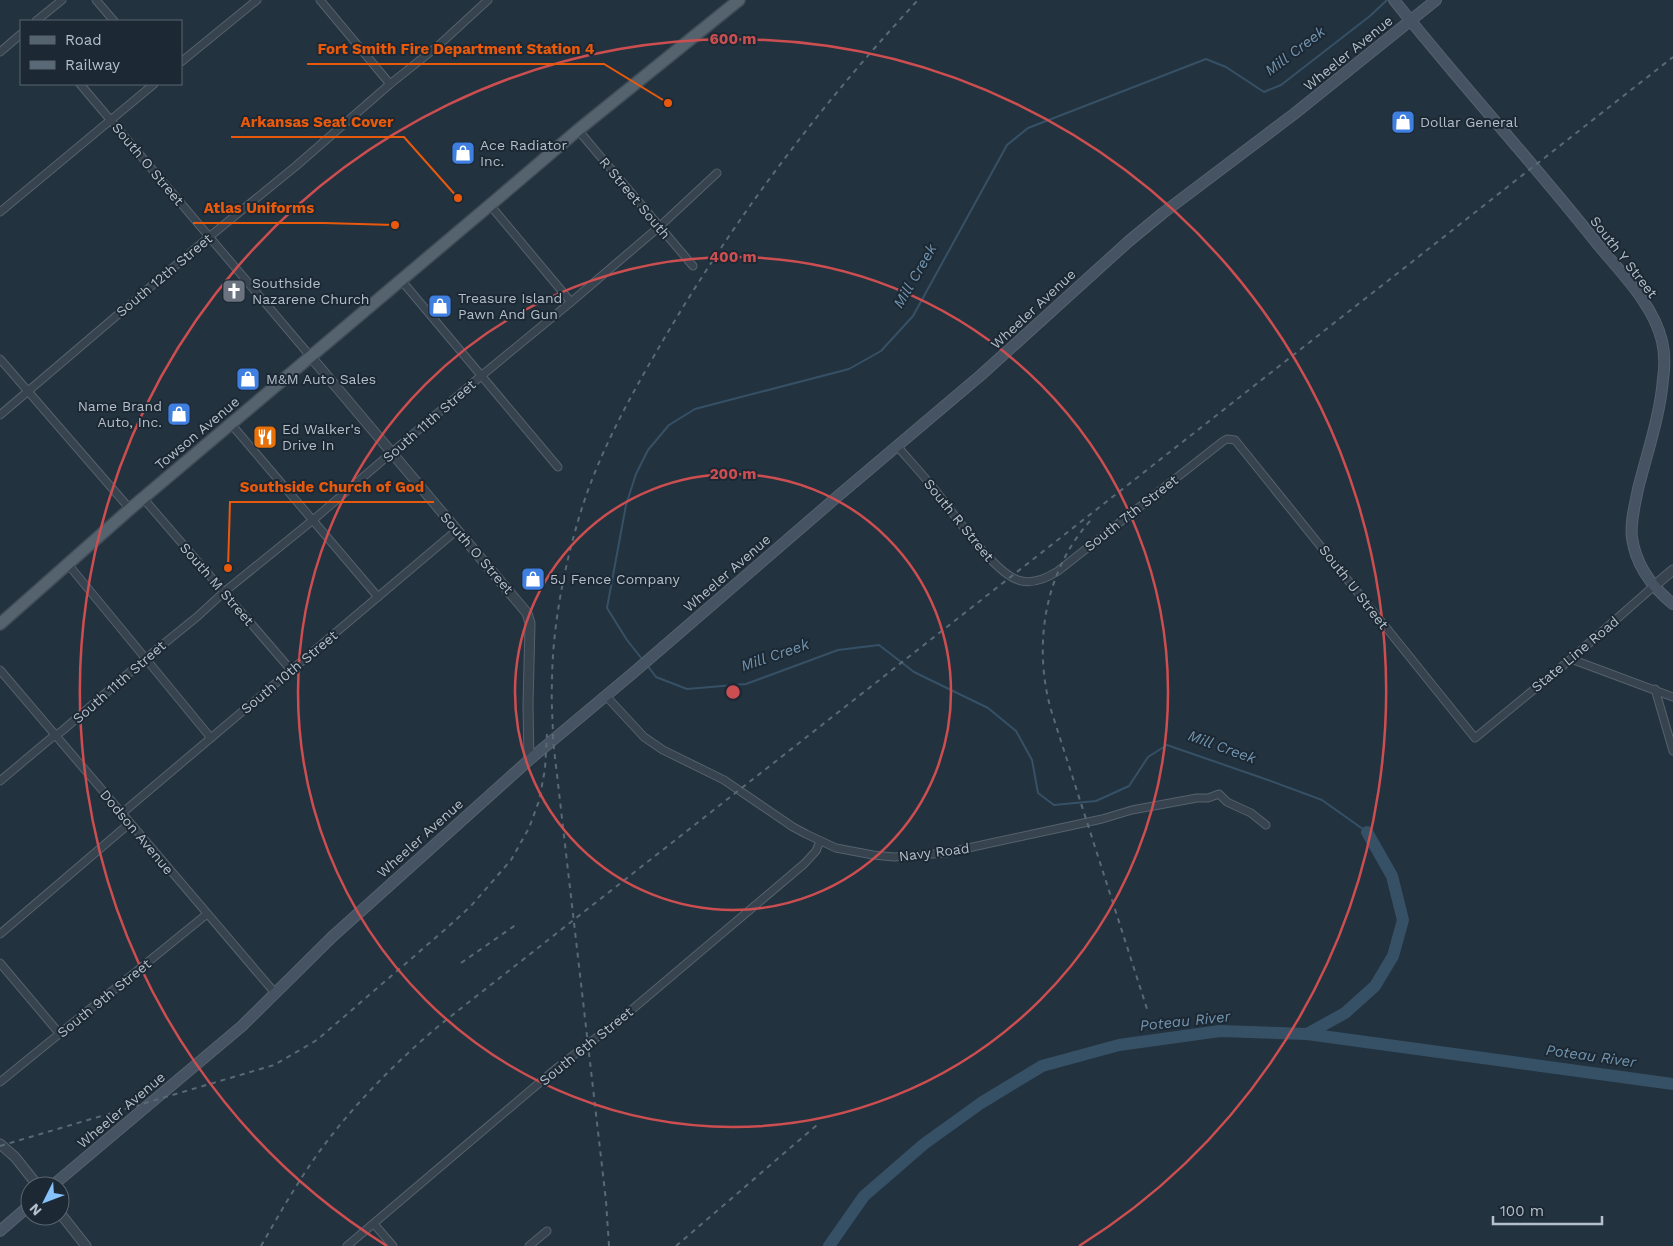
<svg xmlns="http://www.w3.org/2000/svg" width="1673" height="1246" font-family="'Work Sans',sans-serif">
<rect width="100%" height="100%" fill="#23323f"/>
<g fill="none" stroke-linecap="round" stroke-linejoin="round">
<g stroke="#365166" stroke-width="2">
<polyline points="642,659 627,640 607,608 626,505 636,474 648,450 669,425 695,409 849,369 881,351 913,316 1007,145 1028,128 1206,59 1226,67 1264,92 1281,85 1370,16 1387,0"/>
<polyline points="647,665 656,677 687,689 746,684 838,650 879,645 914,672 988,708 1016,731 1032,760 1038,793 1054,805 1096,801 1129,786 1148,757 1167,745 1268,780 1322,800 1367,832"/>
</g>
<g stroke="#365166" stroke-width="12">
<polyline points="1307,1034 1345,1013 1375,986 1393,956 1403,920 1392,876 1367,832"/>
<polyline points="829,1246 864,1196 924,1144 981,1103 1042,1066 1119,1045 1220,1031 1307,1034 1673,1084"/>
</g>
<g stroke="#55626d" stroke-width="9">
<g id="minor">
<polyline points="96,0 114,21"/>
<polyline points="320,0 390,84"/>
<polyline points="36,21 62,0"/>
<polyline points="0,52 21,34"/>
<polyline points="181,62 257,0"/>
<polyline points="80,84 311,357"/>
<polyline points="578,130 693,266"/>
<polyline points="490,205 571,302"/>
<polyline points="0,212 154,84"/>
<polyline points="401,280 558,467"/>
<polyline points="0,359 130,509"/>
<polyline points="0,415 209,237 296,166 390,84 439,45 488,0"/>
<polyline points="231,424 378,597"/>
<path d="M897 446C910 461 923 475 935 490 953 512 993 572 1018 580 1032 585 1047 578 1058 571L1222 442 1227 439 1235 440 1475 738 1571 659 1654 586"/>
<polyline points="143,498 291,670"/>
<polyline points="67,563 211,738"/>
<polyline points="1571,659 1673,697"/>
<polyline points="0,670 275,993"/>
<polyline points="1655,689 1673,751"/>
<polyline points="606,696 644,737 663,750 724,780 793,827 806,834 836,848 873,855 894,857 945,853 1102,819 1132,810 1197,798 1208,798 1219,794 1227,802 1251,813 1266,825"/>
<polyline points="0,781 50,739 62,731 145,659 198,616 224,592 313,520 481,376 571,302 659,227 717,173"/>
<polyline points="121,814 457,530"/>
<polyline points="0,934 130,823"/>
<polyline points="0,963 59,1033"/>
<polyline points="0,1082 207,914"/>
<polyline points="374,1224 393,1246"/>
<polyline points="347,1246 558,1067 622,1018 804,864 816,851 820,841"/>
<polyline points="529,1246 547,1231"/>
</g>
</g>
<g stroke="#55626d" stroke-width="11">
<g id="tertiary">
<polyline points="311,357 527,613 530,623 528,705 529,760"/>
<polyline points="1654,586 1673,570"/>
<polyline points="0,1144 15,1157 38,1186"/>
<polyline points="60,1213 86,1246"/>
</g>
</g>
<g stroke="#55626d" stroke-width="12">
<g id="secondary">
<path d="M1394 0C1459 82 1530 159 1595 241 1619 271 1653 303 1662 341 1665 354 1665 366 1663 379 1660 416 1647 453 1638 489 1635 505 1630 522 1632 538 1636 565 1652 587 1673 604"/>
<polyline points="52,1186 242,1026 332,937 529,760 633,673 838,496 981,375 1129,241 1163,213 1294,114 1436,0"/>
<polyline points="0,1231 30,1205"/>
</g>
</g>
<g stroke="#404d58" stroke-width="14">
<polyline id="primary" points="0,624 130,509 490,205 578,130 739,0"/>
</g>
<use href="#minor" stroke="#37444f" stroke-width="7"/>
<use href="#tertiary" stroke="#37444f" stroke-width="9"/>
<use href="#secondary" stroke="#455362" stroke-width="10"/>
<use href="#primary" stroke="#55636f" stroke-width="11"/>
<g stroke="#596976" stroke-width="2" stroke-dasharray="5 5" stroke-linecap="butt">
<path d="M1090 521C1044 572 1033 646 1051 710L1148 1012"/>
<polyline points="461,963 517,924"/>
<polyline points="0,1146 274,1065 317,1040 448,927 471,906 511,860 529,828 539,801 545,769 547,734"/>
<path d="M261 1246C280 1213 299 1179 322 1148 356 1102 397 1061 441 1024L1673 57"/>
<path d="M609 1246 606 1201 553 740C553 721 551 703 552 684 552 631 563 572 578 521 597 455 631 395 665 337 737 215 822 103 918 0"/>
<polyline points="676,1246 817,1125"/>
</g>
</g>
<g fill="none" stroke="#cd4e50" stroke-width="2.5">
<circle cx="733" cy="692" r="218"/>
<circle cx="733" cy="692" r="435"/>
<path d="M387 1246A653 653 0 1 1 1079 1246"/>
</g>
<defs>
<g id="shop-square" transform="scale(1.25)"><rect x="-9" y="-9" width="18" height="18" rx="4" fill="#3f7fe0" stroke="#1c2934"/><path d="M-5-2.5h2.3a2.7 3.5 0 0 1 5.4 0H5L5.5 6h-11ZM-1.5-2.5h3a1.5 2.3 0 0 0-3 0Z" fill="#fff"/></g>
<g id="church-square" transform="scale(1.25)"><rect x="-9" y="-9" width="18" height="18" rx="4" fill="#6b7280" stroke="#1c2934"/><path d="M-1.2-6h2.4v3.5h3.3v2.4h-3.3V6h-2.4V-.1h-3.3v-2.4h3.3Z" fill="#fff"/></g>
<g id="restaurant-square" transform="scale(1.25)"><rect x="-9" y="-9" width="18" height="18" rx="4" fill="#e8710a" stroke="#1c2934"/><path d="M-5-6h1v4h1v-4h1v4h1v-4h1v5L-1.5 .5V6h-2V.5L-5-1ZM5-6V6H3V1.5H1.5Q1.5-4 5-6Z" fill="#fff"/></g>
</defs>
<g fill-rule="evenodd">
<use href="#shop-square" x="1403" y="122"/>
<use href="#shop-square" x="463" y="153"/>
<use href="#church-square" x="234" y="291"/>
<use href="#shop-square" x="440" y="306"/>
<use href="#shop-square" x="248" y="379"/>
<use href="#shop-square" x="179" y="414"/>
<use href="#restaurant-square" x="265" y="437"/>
<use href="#shop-square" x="533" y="579"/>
</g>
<g text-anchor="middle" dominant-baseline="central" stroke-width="4" stroke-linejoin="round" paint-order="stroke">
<g font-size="14" fill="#b3bfca" stroke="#1c2934">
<text transform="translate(1348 53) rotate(-39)">Wheeler Avenue</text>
<text transform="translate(148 164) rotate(50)">South O Street</text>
<text transform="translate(635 198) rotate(50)">R Street South</text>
<text transform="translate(1624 257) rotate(52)">South Y Street</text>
<text transform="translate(164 275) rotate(-40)">South 12th Street</text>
<text transform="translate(1033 309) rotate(-43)">Wheeler Avenue</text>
<text transform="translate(429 421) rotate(-41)">South 11th Street</text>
<text transform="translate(197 433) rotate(-40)">Towson Avenue</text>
<text transform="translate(1131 513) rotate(-38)">South 7th Street</text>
<text transform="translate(959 520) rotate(51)">South R Street</text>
<text transform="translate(477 553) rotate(49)">South O Street</text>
<text transform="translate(727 573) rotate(-41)">Wheeler Avenue</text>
<text transform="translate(217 584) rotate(49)">South M Street</text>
<text transform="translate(1354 587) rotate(52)">South U Street</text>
<text transform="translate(1575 654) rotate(-40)">State Line Road</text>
<text transform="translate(289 672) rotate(-40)">South 10th Street</text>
<text transform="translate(119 682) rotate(-41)">South 11th Street</text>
<text transform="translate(137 832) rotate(50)">Dodson Avenue</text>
<text transform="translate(420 838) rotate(-42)">Wheeler Avenue</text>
<text transform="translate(934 852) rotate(-7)">Navy Road</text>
<text transform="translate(104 998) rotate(-39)">South 9th Street</text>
<text transform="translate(586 1046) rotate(-39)">South 6th Street</text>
<text transform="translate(121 1110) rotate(-40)">Wheeler Avenue</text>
</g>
<g font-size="14" fill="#b3bfca" stroke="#1c2934" text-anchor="start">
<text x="1420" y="122">Dollar General</text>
<text x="480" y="145">Ace Radiator<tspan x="480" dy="16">Inc.</tspan></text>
<text x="252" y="283">Southside<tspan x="252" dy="16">Nazarene Church</tspan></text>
<text x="458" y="298">Treasure Island<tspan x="458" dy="16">Pawn And Gun</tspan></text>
<text x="266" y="379">M&amp;M Auto Sales</text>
<text x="162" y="406" text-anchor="end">Name Brand<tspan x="162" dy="16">Auto, Inc.</tspan></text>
<text x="282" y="429">Ed Walker's<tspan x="282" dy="16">Drive In</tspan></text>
<text x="550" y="579">5J Fence Company</text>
</g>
<g font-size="15" font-style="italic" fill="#7294ae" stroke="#1c2934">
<text transform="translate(1295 51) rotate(-37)">Mill Creek</text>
<text transform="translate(915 276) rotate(-60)">Mill Creek</text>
<text transform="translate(775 655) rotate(-19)">Mill Creek</text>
<text transform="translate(1222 747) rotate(20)">Mill Creek</text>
<text transform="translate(1185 1021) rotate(-6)">Poteau River</text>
<text transform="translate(1591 1056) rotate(8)">Poteau River</text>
</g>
</g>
<circle cx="733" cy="692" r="8" fill="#cd4e50" stroke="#1c2934" stroke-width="2.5"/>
<g font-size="15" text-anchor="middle" font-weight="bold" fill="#cd4e50" stroke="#1c2934" stroke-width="4" stroke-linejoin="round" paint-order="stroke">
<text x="733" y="44">600 m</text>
<text x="733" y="262">400 m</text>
<text x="733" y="479">200 m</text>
</g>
<path fill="none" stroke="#e8590c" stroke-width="2" d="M668 103L604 64H307M458 198L404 137H231M395 225L324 223H193M228 568L230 502H434"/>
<g fill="#e8590c" stroke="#1c2934" stroke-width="2">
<circle cx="668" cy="103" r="5"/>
<circle cx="458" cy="198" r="5"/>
<circle cx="395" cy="225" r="5"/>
<circle cx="228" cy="568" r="5"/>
</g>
<g font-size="15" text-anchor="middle" font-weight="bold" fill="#e8590c" stroke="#1c2934" stroke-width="4" stroke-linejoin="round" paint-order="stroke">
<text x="456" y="54">Fort Smith Fire Department Station 4</text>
<text x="317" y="127">Arkansas Seat Cover</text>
<text x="259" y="213">Atlas Uniforms</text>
<text x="332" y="492">Southside Church of God</text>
</g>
<rect x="20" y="20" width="162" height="65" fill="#1c2934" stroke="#586570"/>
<rect x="30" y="36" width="25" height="8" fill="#55636f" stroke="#586570"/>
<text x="65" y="45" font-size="15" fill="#b3bfca">Road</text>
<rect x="30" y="61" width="25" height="8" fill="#596976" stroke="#586570"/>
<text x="65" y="70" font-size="15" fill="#b3bfca">Railway</text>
<g transform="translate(45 1201) rotate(228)"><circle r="24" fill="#1c2934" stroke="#586570"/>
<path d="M0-4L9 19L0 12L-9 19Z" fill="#86c3fc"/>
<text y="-8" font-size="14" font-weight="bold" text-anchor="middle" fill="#b3bfca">N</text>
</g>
<path d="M1493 1216v8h109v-8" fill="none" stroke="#b3bfca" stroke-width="2.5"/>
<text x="1500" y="1216" font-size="15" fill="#b3bfca" stroke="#1c2934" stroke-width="4" paint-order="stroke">100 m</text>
</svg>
